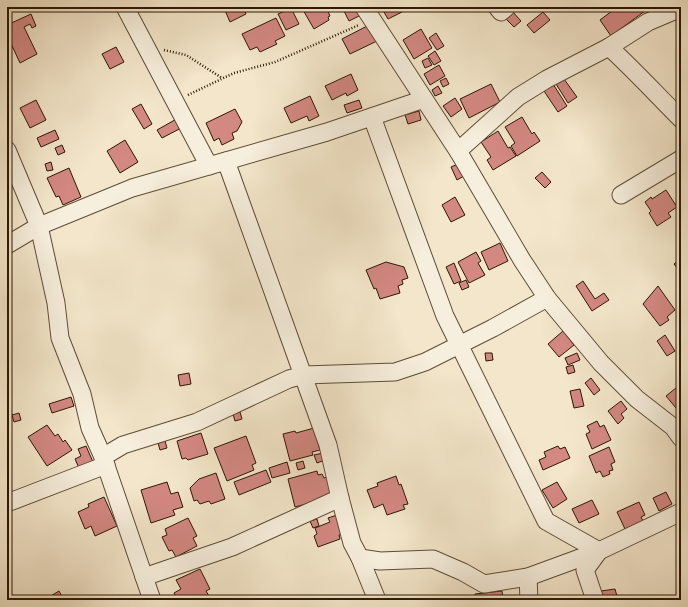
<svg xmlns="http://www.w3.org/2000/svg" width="688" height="607" font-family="'Old Standard TT',serif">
<rect width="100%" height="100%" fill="#f3e6ca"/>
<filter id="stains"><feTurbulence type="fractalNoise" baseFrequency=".005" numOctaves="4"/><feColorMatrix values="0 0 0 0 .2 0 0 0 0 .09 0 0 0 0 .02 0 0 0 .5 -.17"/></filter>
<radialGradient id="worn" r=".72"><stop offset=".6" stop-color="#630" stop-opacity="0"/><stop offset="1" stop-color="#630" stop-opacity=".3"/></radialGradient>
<g fill="#d38882" stroke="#2c1704">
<polygon points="227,7 243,7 246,14 230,22 224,8"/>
<polygon points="307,7 326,7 330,16 328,17 329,20 314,29 303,10"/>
<polygon points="342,7 359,7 363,14 349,21"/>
<polygon points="381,7 399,7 402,12 388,19"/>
<polygon points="615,7 648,7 649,8 611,36 600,20 616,8"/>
<polygon points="291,8 299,24 286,30 278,14"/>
<polygon points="512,11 521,21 514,27 505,18"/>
<polygon points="543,12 550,20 534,33 527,25"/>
<polygon points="31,14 36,26 32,28 30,24 24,27 37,54 20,63 7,35 7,25"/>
<polygon points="276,18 285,36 275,41 277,44 260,52 257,47 250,50 242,34"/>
<polygon points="369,25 377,41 350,54 342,39"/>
<polygon points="421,29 432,48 414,59 403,40"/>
<polygon points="436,33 444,46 437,50 429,38"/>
<polygon points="116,47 124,62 110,69 102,54"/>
<polygon points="435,51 441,61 434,65 428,56"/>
<polygon points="428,58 432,65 425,68 422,61"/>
<polygon points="439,65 445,76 430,85 424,74"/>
<polygon points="351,74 358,90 347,96 346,93 332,100 325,86"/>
<polygon points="446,78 449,84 443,87 440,81"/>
<polygon points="564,79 577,97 568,103 556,84"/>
<polygon points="491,84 500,102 469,118 460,99"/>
<polygon points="553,84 567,106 558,112 544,91"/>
<polygon points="438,86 442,93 435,96 432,90"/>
<polygon points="310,96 319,116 309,121 307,116 291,123 284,108"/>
<polygon points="455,98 462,109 451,117 443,106"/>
<polygon points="36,100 46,120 30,128 20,108"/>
<polygon points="359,100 362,108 347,113 344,105"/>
<polygon points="141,104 152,124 144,129 132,109"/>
<polygon points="235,109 242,122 237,131 232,133 234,139 222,145 219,138 214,141 206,123"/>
<polygon points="419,111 421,120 408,124 405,115"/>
<polygon points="180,117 185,126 162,138 157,130"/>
<polygon points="522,117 532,134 534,132 540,141 517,156 511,146 515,143 505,127"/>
<polygon points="55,130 59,139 41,147 37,138"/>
<polygon points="498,131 508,148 510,147 516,156 493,170 487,160 491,157 481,142"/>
<polygon points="125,140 138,162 120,173 107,151"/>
<polygon points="62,145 65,152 58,155 55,148"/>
<polygon points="51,162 53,170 47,171 45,164"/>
<polygon points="458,164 464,176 457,180 451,167"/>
<polygon points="69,168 81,197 63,205 59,196 56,197 47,178"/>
<polygon points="542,172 551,182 545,188 535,178"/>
<polygon points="666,190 677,207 668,213 671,217 657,226 649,213 651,211 645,202 651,197 652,199"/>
<polygon points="455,197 465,215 451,222 442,205"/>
<polygon points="500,243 508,261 489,270 481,252"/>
<polygon points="476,252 481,261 478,263 485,275 469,283 458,262"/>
<polygon points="681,259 681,273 674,264"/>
<polygon points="386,262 404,267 408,278 402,280 403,284 398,286 400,293 380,299 376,288 374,289 366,270"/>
<polygon points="454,263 461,281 454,284 446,267"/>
<polygon points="466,280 469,287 462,290 459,283"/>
<polygon points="583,281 595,299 604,293 609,300 592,311 576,286"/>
<polygon points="658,286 675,310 667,317 669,320 660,326 643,304"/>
<polygon points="563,331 574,345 559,357 548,344"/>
<polygon points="665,335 675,351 667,356 657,341"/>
<polygon points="485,353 492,353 493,360 486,361"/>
<polygon points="577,353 580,360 568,365 565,358"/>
<polygon points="573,365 575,372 568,374 566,367"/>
<polygon points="189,373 191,384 180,386 178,375"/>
<polygon points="591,378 600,390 594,395 585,383"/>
<polygon points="676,388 681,395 681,414 666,396"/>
<polygon points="580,389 584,406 574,408 570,391"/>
<polygon points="71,397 74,406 52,413 49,404"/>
<polygon points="621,401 627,409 621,414 624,418 618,424 608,411"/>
<polygon points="240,412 242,419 235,421 233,414"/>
<polygon points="19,413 21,420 14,422 12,415"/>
<polygon points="597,421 600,427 604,425 611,440 592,449 586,434 590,432 587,426"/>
<polygon points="47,425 55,436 58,434 63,442 65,440 72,450 47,466 28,437"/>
<polygon points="314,428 320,450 312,452 313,455 290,461 283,434 295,431 296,433"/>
<polygon points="201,433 208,454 188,460 186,458 182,459 177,441"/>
<polygon points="246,436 256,463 252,465 254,470 227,481 214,448"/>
<polygon points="165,441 167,448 160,450 158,443"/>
<polygon points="86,446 93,462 79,468 75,459 81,456 78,449"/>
<polygon points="558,446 560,449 565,447 570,458 543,470 539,460 546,457 544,452"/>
<polygon points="609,447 615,462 611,464 613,470 609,471 610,474 603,477 600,471 596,473 589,456"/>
<polygon points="323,453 325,460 317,463 314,455"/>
<polygon points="303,461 305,468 298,470 296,463"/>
<polygon points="287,462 290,473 272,478 269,468"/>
<polygon points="266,470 271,482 239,495 234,482"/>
<polygon points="317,471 318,475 322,474 324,478 327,477 332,497 295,507 288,479"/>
<polygon points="216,473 225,499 211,504 209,501 200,504 197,500 194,501 190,488 199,479"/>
<polygon points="396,476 399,485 401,484 408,504 403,505 405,509 387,515 383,504 374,508 367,490 378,486 377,483"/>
<polygon points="167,482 171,494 178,492 183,507 173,510 175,515 151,523 141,490"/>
<polygon points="557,482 567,499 553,508 542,490"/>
<polygon points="666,492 672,504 659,511 653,498"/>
<polygon points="104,497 117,526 95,536 91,526 85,529 78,512 89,507 88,504"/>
<polygon points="592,500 599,514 579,523 572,509"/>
<polygon points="639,502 645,515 641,517 643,521 625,529 617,512"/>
<polygon points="337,515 344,533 339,535 340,539 318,547 314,536 317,534 315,528 330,522 328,518"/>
<polygon points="188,518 197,536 193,538 197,546 176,557 172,550 169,551 162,537 167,535 165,529"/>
<polygon points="317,519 319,526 313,528 310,521"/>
<polygon points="200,569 210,589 206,591 209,596 205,598 205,600 178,600 174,593 181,589 176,580"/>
<polygon points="615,589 618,600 603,600 601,591"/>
<polygon points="59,591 64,600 44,600"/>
<polygon points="502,591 503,599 476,600 475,594"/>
</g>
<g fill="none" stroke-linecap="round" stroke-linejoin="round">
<g stroke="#5e4b36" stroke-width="19">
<g id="minor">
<polyline points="125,7 209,166"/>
<polyline points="364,7 458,151 522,260 547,298 601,363 637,399 673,427 681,438"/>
<polyline points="497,7 501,12 507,7"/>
<path d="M609 47C634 70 657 95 681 119"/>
<polyline points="372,117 445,316 546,521 599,551 681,512"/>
<polyline points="7,150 39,226 56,303 60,338 82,394 90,428 103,457 152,600"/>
<polyline points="458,151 518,97 547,79 609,47 648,22 681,8"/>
<polyline points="226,161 328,445 340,498 352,543 360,558 377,600"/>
<polyline points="621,195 681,159"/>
<polyline points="7,245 39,226 132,188 327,132 424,99"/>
<polyline points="103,457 123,445 197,422 289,379 304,375 395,372 425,362 493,328 547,298"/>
<polyline points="7,503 106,465"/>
<polyline points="360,558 380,561 433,559 463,572 484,584 528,577 599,551 585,570 595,600"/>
<polyline points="144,577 232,547 340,498"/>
<polyline points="528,577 529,600"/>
</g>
</g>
<g stroke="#2c1704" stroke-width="2.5" stroke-dasharray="1 2" stroke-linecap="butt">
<polyline points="164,50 186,55 222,78"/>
<polyline points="188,95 234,73 275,62 359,25"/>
</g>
<use href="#minor" stroke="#f7efdd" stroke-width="17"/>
</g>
<rect width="688" height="607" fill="none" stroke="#f3e6ca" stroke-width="24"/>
<rect x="8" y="8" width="672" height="591" fill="none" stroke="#2c1704" stroke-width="2"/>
<rect x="12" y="12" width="664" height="583" fill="none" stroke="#2c1704"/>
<rect width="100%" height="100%" filter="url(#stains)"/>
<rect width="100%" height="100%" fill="url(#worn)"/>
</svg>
